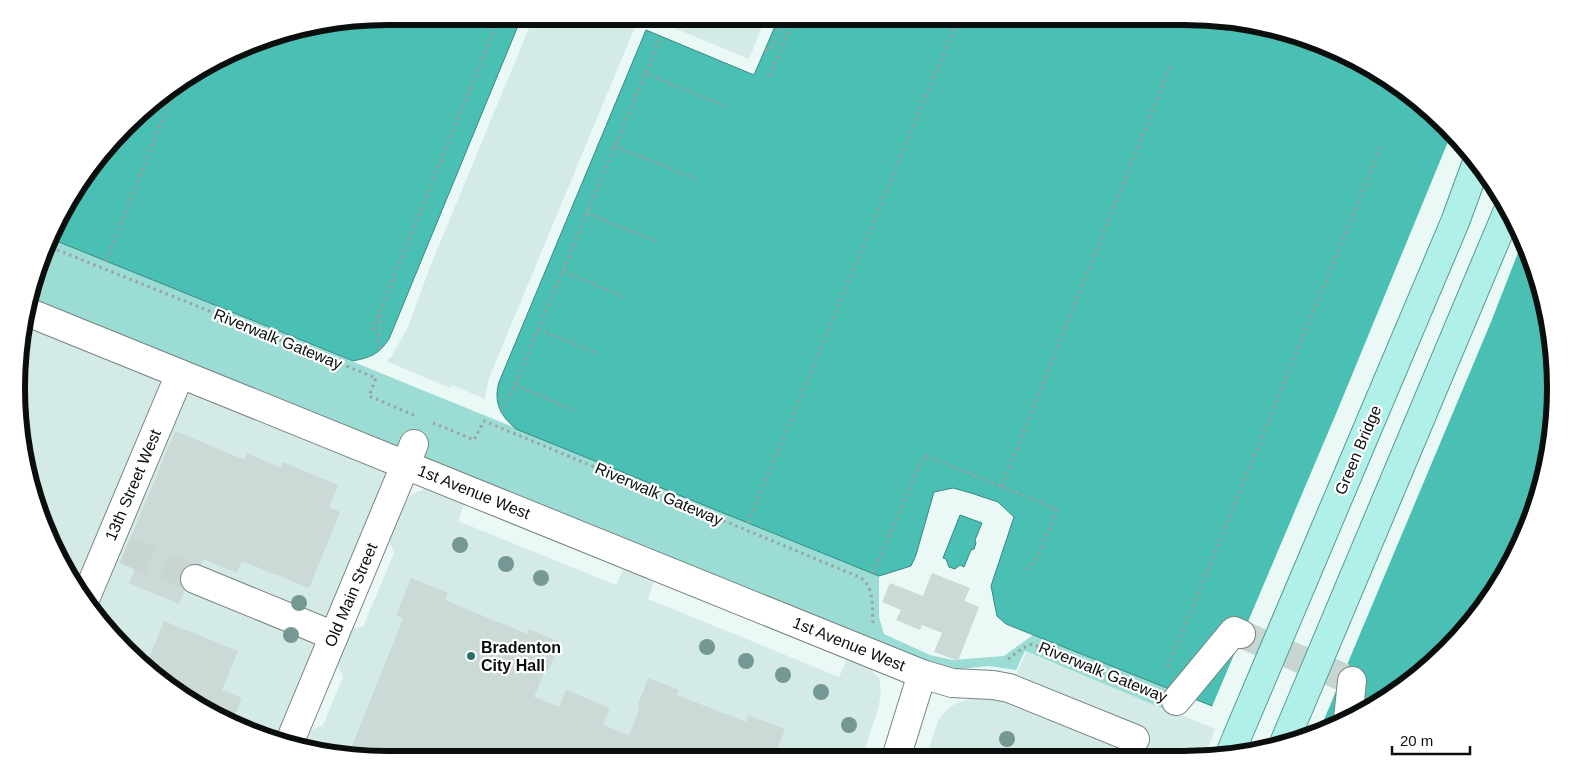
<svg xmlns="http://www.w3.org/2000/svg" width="1572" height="776" font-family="Arial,sans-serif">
<rect width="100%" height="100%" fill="#eaf8f6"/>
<g fill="#d4eae7">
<polygon points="534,16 766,17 749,59 650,18 643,18 637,22 489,378 485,399 452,385 450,388 386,361 391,357 408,327 430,267"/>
<polygon points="23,326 161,382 77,583 54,552 19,436"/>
<polygon points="186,393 387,473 276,741 224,722 125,651 95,609"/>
<polygon points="427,488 432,489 465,502 458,521 616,585 624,568 654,580 648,599 839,677 848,658 867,666 879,678 881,693 878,709 862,758 364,759 303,749 311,730 323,725 343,677 337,664 353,628 363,627 394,553 389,540 405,504 412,494"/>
<polygon points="1026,652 1215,729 1205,757 926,757 938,721 943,714 953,705 973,697 995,698 1005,701"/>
</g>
<polygon fill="#9bdcd4" points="49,238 879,576 879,617 884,634 930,655 952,660 1004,656 1033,635 1069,649 1220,659 1169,711 1025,651 1016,670 989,666 949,670 25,311 45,245"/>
<g fill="#4abfb4" stroke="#378a82">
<path d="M388 16H522L389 339C378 355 371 357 353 361L49 238 79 182 161 93 268 36Z"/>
<path d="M779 17H1208L1280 29 1348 54 1410 93 1463 143 1506 202 1536 268 1553 339 1555 412 1543 484 1518 552 1464 633 1410 683 1326 732 1315 735 1320 713 1233 677 1212 706 1006 624 997 616 991 586 1014 517 998 502 971 493 953 488 934 492 916 555 911 566 879 576 516 429C501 416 493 403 499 382L646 30 754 75Z"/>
<polygon points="960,515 982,523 975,540 976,543 974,549 971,550 964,567 960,565 955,569 949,567 946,559 943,558"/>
</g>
<polygon fill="#eaf8f6" points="1452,132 1463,143 1506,202 1523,240 1491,322 1318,734 1312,735 1317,714 1234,680 1213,708 1211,709 1338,409"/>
<g fill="#cbd9d7">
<polygon points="175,431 245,460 247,453 281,468 283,462 338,485 329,507 340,512 309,588 242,561 237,573 203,559 191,590 186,587 179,604 129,583 136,567 121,561"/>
<polygon points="932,573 970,588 964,601 979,607 958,661 934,652 942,633 922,625 920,630 896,620 901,610 882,602 890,583 923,596"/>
<polygon points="411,578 448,593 445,600 527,634 529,629 560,642 549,670 544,673 534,697 559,707 566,690 610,708 603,725 629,735 639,710 638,705 648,678 679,690 677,695 746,722 748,715 785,729 774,758 364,759 348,756 403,619 396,615"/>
<polygon points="164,621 238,651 222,690 242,698 233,720 215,712 214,714 146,666"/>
</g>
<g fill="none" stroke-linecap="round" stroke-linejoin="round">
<g stroke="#c8d5d3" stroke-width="28" stroke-dasharray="28 14" stroke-linecap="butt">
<polyline points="125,550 195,579"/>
<polyline points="1241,634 1352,681"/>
</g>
<g stroke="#788483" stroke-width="30">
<g id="minor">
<polyline points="25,311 922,674 952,683 993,685 1009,688 1135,739"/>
<polyline points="195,579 334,636"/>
<polyline points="86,597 180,374"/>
<polyline points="1176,701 1234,631 1241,634"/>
<polyline points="1348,719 1352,681"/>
<polyline points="288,746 414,444"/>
<polyline points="896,758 922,674"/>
</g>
</g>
<g stroke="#539b93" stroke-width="30">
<polyline id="major" points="1229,757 1237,737"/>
</g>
<g stroke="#99a3a2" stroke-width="3" stroke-dasharray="2.5 4" stroke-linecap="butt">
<polyline points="765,50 770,50 787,17"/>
<polyline points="645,73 725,106"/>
<polyline points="770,76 795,17"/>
<polyline points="615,146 696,179"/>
<polyline points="587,213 655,241"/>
<polyline points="45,245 376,378 369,396 416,416"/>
<polyline points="106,261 176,85"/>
<polyline points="563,271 624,297"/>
<polyline points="381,314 378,344 381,350"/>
<polyline points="538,329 599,354"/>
<polyline points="372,330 497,23 482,16"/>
<polyline points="515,385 576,411"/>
<polyline points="501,413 515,385 661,36"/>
<path d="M433 423 474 440 484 421 847 572C852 574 858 576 862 579 875 588 872 612 873 626"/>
<polyline points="1002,486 1170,67"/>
<polyline points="748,523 959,17"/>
<polyline points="873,573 924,455 1057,509 1035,563 1024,572"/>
<polyline points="1008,659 1023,648 1032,644 1152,692"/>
<polyline points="1168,667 1382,144"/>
</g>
<use href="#minor" stroke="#fff" stroke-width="28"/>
<use href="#major" stroke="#b0f0e9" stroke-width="28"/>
<g stroke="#539b93" stroke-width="30" stroke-linecap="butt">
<g id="major-bridge">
<polyline points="1237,737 1455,222 1477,162"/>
<polyline points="1284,743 1509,208"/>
</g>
</g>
<use href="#major-bridge" stroke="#b0f0e9" stroke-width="28"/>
</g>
<g fill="#759895">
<circle cx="460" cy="545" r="8"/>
<circle cx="506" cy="564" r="8"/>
<circle cx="541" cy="578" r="8"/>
<circle cx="299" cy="603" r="8"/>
<circle cx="291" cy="635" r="8"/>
<circle cx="707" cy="647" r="8"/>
<circle cx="746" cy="661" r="8"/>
<circle cx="783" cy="675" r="8"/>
<circle cx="821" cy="692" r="8"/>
<circle cx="849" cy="725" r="8"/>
<circle cx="1007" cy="739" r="8"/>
</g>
<circle fill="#2a726c" stroke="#fff" stroke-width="2" cx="471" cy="656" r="5"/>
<g text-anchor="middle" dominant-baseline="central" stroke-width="4.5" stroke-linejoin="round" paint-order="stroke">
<g font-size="16" fill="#0a0f0e" stroke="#fff">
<text transform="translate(278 339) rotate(22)">Riverwalk Gateway</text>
<text transform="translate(1358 450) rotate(-67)">Green Bridge</text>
<text transform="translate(133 485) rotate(-67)">13th Street West</text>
<text transform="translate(474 492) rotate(22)">1st Avenue West</text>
<text transform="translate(659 494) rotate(23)">Riverwalk Gateway</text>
<text transform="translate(351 595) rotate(-67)">Old Main Street</text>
<text transform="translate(849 644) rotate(22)">1st Avenue West</text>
<text transform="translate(1103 672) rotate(22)">Riverwalk Gateway</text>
</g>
<g font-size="16" font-weight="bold" fill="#0a0f0e" stroke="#fff" text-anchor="start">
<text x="481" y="647">Bradenton<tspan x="481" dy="18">City Hall</tspan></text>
</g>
</g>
<path d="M0 0H1572V776H0ZM388 25H1184A363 363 0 0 1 1547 388V388A363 363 0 0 1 1184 751H388A363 363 0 0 1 25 388V388A363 363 0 0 1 388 25Z" fill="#fff" fill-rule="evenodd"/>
<path fill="none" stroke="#0a0f0e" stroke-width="6" d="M388 25H1184A363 363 0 0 1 1547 388V388A363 363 0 0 1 1184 751H388A363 363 0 0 1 25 388V388A363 363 0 0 1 388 25Z"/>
<path d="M1392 746v8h78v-8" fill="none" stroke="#0a0f0e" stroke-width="2.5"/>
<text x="1400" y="746" font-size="15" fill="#0a0f0e" stroke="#ffffff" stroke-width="4" paint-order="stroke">20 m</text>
</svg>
